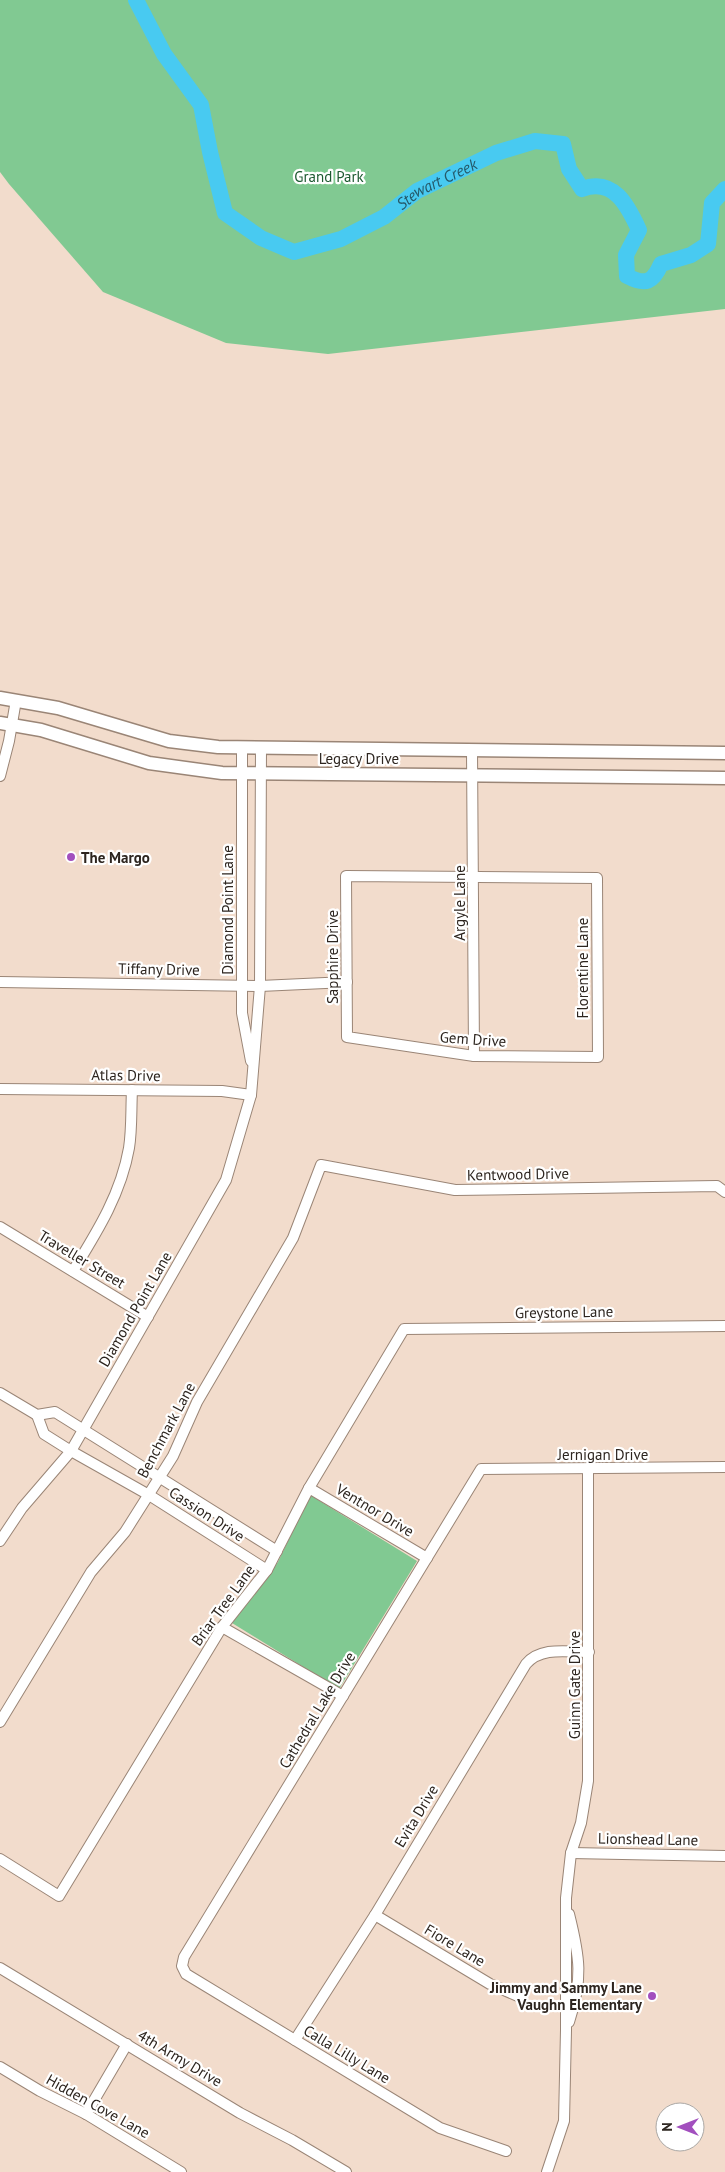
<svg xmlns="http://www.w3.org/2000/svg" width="725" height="2172" font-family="'PT Sans',sans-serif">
<rect width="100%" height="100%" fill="#f2dccc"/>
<g fill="#81c992">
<polygon points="0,0 725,0 725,309 328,354 226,343 103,292 9,184 0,172"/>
<polygon points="310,1495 417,1561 339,1689 232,1623 278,1562"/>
</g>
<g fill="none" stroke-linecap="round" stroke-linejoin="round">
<path stroke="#48caf1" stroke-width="16" id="s1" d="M136 0 164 54 201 105 210 152 225 213 261 238 294 252 341 239 384 217 417 191 496 153 535 141 563 144 569 169 582 189C614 177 628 206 639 230L626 255 627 276C646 286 653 282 661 264L691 255 708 244 712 203 725 189"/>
<g stroke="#9a8576" stroke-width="12">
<g id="minor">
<polyline points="242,748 242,1013 251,1061"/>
<polyline points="472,750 474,1056"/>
<polyline points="0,776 9,741 16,700"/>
<polygon points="346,876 597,878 598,1057 474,1056 347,1037"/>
<polyline points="0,982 260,986 347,982"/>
<polyline points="0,1089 222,1091 251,1095"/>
<polyline points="0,1227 148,1317"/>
<path d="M73 1271C97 1232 121 1194 129 1148 132 1129 131 1109 132 1090"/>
<polyline points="0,1393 37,1415 55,1412 277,1551"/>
<polyline points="37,1415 44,1434 71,1451 149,1495 267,1570"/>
<polyline points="309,1488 427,1558"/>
<polyline points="0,1541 22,1508 71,1451 226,1180 251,1095 253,1071 260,986 261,748"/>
<polyline points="222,1627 343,1696"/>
<polyline points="0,1722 91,1572 125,1532 173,1456 197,1402 293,1238 321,1165 455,1190 717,1186 725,1192"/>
<polyline points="571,1853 725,1856"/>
<polyline points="0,1859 59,1896 222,1627 267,1570 309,1488 404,1329 725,1326"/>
<polyline points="375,1915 490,1984 520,1997"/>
<polyline points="0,1968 240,2113 292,2140 346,2172"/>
<path d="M569 2022C583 1979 580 1958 569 1914"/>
<path d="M295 2040 375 1915 526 1664C541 1646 568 1652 589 1652"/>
<polyline points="0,2067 40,2091 86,2114 181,2172"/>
<polyline points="86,2114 127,2044"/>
<polyline points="506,2151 440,2128 186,1974 182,1966 184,1957 481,1469 725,1467"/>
<polyline points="547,2172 564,2121 566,2030 566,1898 571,1853 581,1823 588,1781 588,1469"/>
</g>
</g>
<g stroke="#9a8576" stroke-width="15">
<g id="major">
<polyline points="0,698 58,708 169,741 218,747 725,753"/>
<polyline points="0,723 41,730 149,763 222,773 725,778"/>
</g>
</g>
<use href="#minor" stroke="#fff" stroke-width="10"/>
<use href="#major" stroke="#fff" stroke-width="12"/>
</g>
<g fill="#a24fbe" stroke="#fff" stroke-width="2">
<circle cx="71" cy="857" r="5"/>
<circle cx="652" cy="1996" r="5"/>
</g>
<g text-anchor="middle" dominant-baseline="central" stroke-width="4.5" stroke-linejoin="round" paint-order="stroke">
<g font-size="15" fill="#1c5930" stroke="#fff">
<text x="329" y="176">Grand Park</text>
</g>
<g font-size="15" fill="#2d251f" stroke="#fff">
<text x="359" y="758">Legacy Drive</text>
<text transform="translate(459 903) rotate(-90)">Argyle Lane</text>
<text transform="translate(227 910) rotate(-90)">Diamond Point Lane</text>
<text transform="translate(332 957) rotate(-90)">Sapphire Drive</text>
<text transform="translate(582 968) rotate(-90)">Florentine Lane</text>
<text transform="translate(159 969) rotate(1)">Tiffany Drive</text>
<text transform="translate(473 1039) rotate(4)">Gem Drive</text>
<text transform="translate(126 1075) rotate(1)">Atlas Drive</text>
<text transform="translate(518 1174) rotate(-1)">Kentwood Drive</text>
<text transform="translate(82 1259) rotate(31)">Traveller Street</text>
<text transform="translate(135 1309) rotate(-60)">Diamond Point Lane</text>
<text transform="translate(564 1312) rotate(-1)">Greystone Lane</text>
<text transform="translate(166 1430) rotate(-62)">Benchmark Lane</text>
<text x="603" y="1454">Jernigan Drive</text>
<text transform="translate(375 1510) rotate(31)">Ventnor Drive</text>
<text transform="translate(207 1514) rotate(33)">Cassion Drive</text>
<text transform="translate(223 1605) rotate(-54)">Briar Tree Lane</text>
<text transform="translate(574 1685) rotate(-90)">Guinn Gate Drive</text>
<text transform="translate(317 1710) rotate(-59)">Cathedral Lake Drive</text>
<text transform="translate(416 1816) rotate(-59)">Evita Drive</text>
<text transform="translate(648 1839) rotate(1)">Lionshead Lane</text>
<text transform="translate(455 1945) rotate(31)">Fiore Lane</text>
<text transform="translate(347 2054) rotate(31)">Calla Lilly Lane</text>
<text transform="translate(180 2058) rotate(31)">4th Army Drive</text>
<text transform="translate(98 2106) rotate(29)">Hidden Cove Lane</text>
</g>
<g font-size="15" font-weight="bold" fill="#2d251f" stroke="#fff" text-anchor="start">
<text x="81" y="857">The Margo</text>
<text x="642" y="1987" text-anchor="end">Jimmy and Sammy Lane<tspan x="642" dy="17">Vaughn Elementary</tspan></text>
</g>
<g font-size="16" font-style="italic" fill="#255969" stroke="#fff">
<text stroke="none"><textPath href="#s1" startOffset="474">Stewart Creek</textPath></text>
</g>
</g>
<g transform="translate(680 2127) rotate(270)"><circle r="24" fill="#ffffff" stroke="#aba8a5"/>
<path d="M0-4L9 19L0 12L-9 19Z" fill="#a24fbe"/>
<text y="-8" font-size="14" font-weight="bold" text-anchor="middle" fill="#2d251f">N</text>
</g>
</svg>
